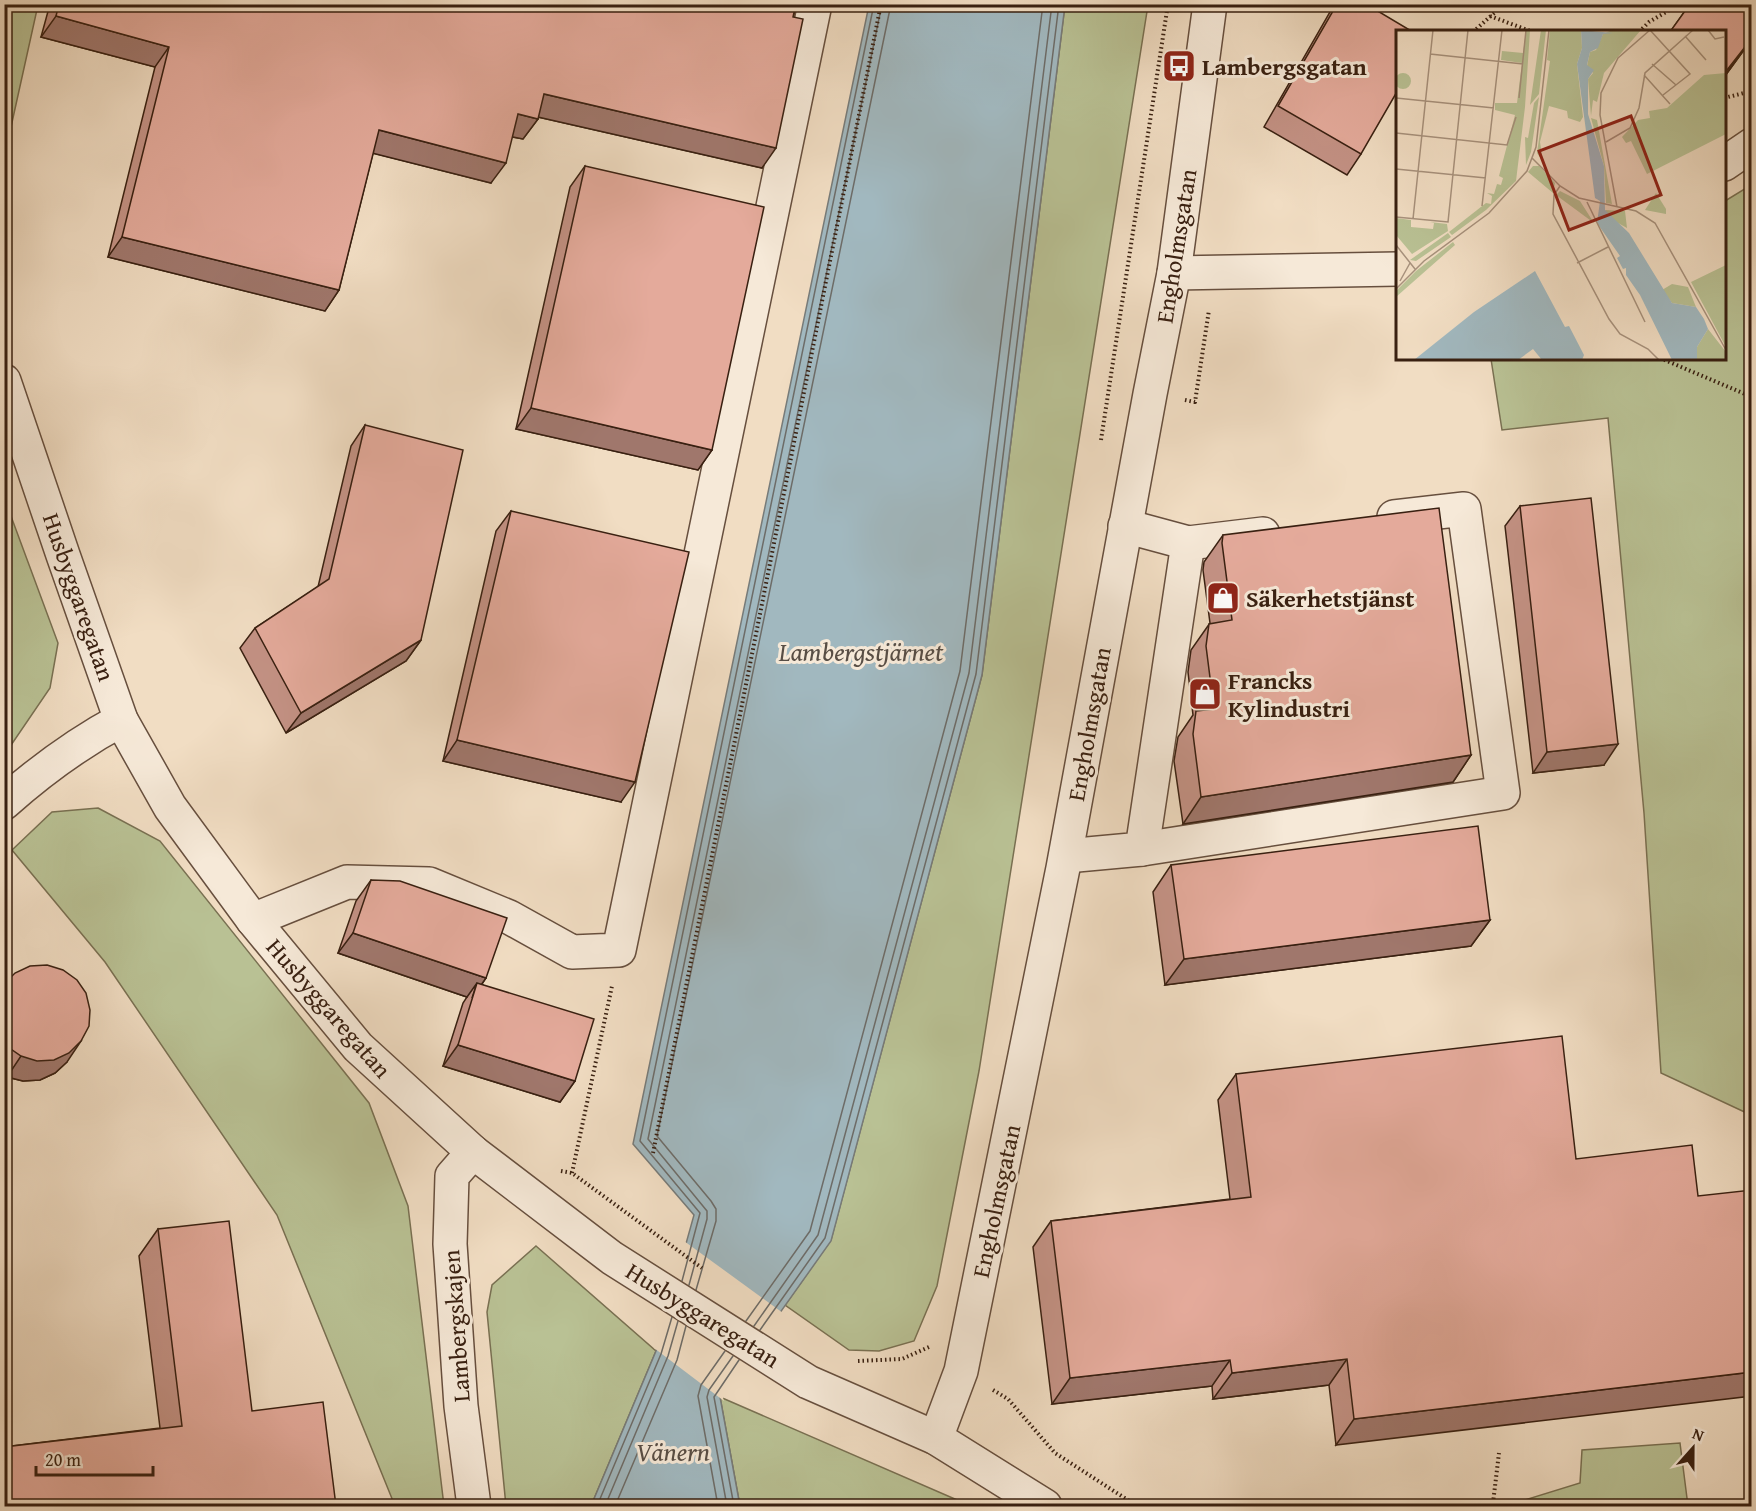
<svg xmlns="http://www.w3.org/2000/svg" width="1756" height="1511" font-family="'Gentium Book Plus',serif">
<rect width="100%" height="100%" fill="#f1ddc3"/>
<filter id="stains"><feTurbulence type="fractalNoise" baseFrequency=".00333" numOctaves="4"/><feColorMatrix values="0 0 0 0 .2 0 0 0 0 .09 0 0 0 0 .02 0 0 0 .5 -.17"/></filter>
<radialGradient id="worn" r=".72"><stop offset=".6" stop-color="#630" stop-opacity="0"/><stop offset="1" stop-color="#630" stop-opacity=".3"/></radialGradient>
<g fill="#b9c194" stroke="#797052" stroke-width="1.5">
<polygon points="5,4 38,5 5,154 4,5"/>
<polygon points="1065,5 1148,5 979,1071 937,1286 914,1341 879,1351 849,1350 785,1305 831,1240 982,675"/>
<polygon points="1751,185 1751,1115 1661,1073 1644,813 1608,418 1502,430 1491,359 1724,358 1725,201"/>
<polygon points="5,500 58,643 50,688 5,754"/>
<polygon points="98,808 160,841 369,1103 408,1206 444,1506 395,1506 277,1215 105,962 12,850 52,812"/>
<polygon points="536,1246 656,1351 591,1506 506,1506 487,1312 492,1285"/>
<polygon points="720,1397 971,1506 740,1506"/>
<polygon points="1680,1443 1688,1506 1505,1506 1580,1483 1582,1450"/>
</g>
<polygon fill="#a1b8bf" stroke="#777b79" stroke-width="1.5" points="869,5 1065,5 982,675 831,1241 720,1397 740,1506 591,1506 656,1351 694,1215 633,1144"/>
<polygon fill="#f1ddc3" points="684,1241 783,1313 723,1398 724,1401 654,1348"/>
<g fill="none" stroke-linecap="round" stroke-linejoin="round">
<g stroke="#6d6c68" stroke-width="1.5">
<polyline points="682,1281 700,1213 640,1141 874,4"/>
<polyline points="689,1285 707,1219 707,1211 648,1139 882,4"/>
<polyline points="696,1290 716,1221 716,1209 711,1201 657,1136 891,4"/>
<polyline points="746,1321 810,1231 960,671 1043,4"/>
<polyline points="754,1326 818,1235 969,673 1052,4"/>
<polyline points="760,1330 825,1238 976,674 1059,4"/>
<polyline points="597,1506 661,1354 672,1317"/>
<polyline points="605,1506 668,1356 678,1321"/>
<polyline points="615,1506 677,1360 686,1326"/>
<polyline points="718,1506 698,1396 701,1385 725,1351"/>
<polyline points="727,1506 707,1397 709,1390 733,1356"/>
<polyline points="734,1506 714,1397 739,1360"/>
</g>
<g stroke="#674f3e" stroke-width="36">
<g id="minor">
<polyline points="1724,164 1752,145"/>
<polyline points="1174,273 1398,269"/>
<polyline points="4,381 63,555 121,720 170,807 253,920 358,1047 473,1152 612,1258 808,1382 936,1438 1045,1506"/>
<polyline points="1188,543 1263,534"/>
<path d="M4 803C41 770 78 743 121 720"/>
<polyline points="1142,849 1503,793 1464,509 1394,517"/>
<polyline points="1066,856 1142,849 1188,543 1125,526"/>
<polyline points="253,920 347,882 429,884 509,917 572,952 619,950 815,4"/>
<polyline points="473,1152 452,1176 450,1244 461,1406 474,1506"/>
<polyline points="936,1438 961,1371 1063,868 1150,394 1174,273 1210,4"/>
</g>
</g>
<g stroke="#392011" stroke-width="4" stroke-dasharray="1.5 3" stroke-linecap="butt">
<polyline points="1490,16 1533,32"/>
<polyline points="1473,32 1504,4"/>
<polyline points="1639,32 1649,22 1671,9"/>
<polyline points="1724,98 1752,91"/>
<polyline points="1660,358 1752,397"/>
<polyline points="1185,400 1195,402 1209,310"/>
<polyline points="1101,440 1168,4"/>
<polyline points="653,1153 881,4"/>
<polyline points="561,1171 572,1173 702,1268"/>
<polyline points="572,1173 612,986"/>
<polyline points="858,1361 902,1359 929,1347"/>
<polyline points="993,1390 1008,1399 1055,1453 1137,1506"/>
<polyline points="1489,1506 1493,1503 1499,1453"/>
</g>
<use href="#minor" stroke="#f6e9d8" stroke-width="33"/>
</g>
<g fill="#c49285" stroke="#392011" stroke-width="1.5">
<polygon points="50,4 796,4 762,168 538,117 538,119 523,139 512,137 491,183 373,153 339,290 325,311 108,257 155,67 41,37"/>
<polygon points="1335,4 1366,4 1361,154 1347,175 1264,127 1330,12"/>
<polygon points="1690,4 1752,39 1725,76 1725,32 1670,32"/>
<polygon points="585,166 712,450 698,470 516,429 570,187"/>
<polygon points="365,425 421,640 406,661 286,733 240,648 255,628 318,587 351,446"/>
<polygon points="1520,506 1604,765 1533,773 1505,526"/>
<polygon points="511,511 621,802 443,761 496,531"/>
<polygon points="1223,535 1471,755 1453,782 1183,824 1174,761 1178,737 1193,715 1188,672 1191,650 1210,623 1203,570 1204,562"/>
<polygon points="1171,865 1490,920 1471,946 1165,985 1153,892"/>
<polygon points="371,880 486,978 482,984 575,1081 560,1102 443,1066 463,1003 467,997 338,953 356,901"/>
<polygon points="4,984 67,1062 55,1073 40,1080 23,1081 7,1077 4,1075"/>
<polygon points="1236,1074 1576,1159 1336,1445 1329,1385 1213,1399 1212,1386 1052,1404 1033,1247 1051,1221 1230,1199 1218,1100"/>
<polygon points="158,1229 252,1411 336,1506 4,1506 4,1447 160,1428 139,1256"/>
</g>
<g fill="#a0776c" stroke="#392011" stroke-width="1.5">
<polygon points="56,16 169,47 155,67 41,37"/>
<polygon points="1752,38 1752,39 1725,76 1725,75"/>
<polygon points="544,94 776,148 762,168 529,115"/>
<polygon points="518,114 538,119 523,139 503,135"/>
<polygon points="379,130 506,163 491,183 364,151"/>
<polygon points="122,237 339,290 325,311 108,257"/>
<polygon points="531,408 712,450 698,470 516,429"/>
<polygon points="421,640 406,661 286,733 301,713"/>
<polygon points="457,740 635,782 621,802 443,761"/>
<polygon points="1618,744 1604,765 1533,773 1547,752"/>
<polygon points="1471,755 1453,782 1183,824 1201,797"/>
<polygon points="1490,920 1471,946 1165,985 1184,959"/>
<polygon points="353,933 486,978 472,998 477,983 467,997 338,953"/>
<polygon points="81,1041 67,1062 55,1073 40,1080 23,1081 7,1077 21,1056"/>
<polygon points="458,1045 575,1081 560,1102 443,1066"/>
<polygon points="1347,1359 1329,1385 1213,1399 1232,1373"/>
<polygon points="1230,1360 1212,1386 1052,1404 1070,1378"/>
<polygon points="1752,1372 1752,1396 1336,1445 1354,1419"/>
</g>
<g fill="#e4aa9b" stroke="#392011" stroke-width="1.5">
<polygon points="59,4 796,4 793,17 803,19 776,148 544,94 538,119 518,114 506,163 379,130 339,290 122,237 169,47 56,16"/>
<polygon points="1337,4 1366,4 1413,32 1398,32 1398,90 1361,154 1278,106"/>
<polygon points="1690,4 1752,4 1752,38 1727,70 1725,68 1725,32 1676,32 1672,29"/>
<polygon points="585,166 764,207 712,450 531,408"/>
<polygon points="365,425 463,450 421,640 301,713 255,628 329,579"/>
<polygon points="1591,498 1618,744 1547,752 1520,506"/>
<polygon points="1439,508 1471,755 1201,797 1193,734 1196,711 1214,709 1206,646 1209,624 1232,620 1222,543 1223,535"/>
<polygon points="511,511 689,552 635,782 457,740"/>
<polygon points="1478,826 1490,920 1184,959 1171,865"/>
<polygon points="371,880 400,881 507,918 486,978 353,933"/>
<polygon points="47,965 63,970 77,980 86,993 90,1010 89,1026 81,1041 69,1053 54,1060 37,1061 21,1056 8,1047 4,1042 4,984 15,973 30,966"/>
<polygon points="477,983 594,1019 575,1081 458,1045"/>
<polygon points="1562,1036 1576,1159 1692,1145 1698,1196 1752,1190 1752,1372 1354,1419 1347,1359 1232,1373 1230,1360 1070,1378 1051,1221 1251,1197 1236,1074"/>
<polygon points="229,1221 252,1411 323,1402 336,1506 7,1506 4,1483 4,1447 182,1426 158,1229"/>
</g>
<defs>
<g id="bus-square" transform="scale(1.725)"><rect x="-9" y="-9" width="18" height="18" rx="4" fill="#8f2418" stroke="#f6e9d8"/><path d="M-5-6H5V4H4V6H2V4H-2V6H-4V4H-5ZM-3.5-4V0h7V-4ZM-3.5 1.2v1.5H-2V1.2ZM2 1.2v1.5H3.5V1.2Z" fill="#fff"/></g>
<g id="shop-square" transform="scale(1.725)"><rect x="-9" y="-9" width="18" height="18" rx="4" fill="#8f2418" stroke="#f6e9d8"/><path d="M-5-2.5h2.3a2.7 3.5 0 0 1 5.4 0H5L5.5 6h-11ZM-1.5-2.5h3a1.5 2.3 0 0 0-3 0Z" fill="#fff"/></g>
</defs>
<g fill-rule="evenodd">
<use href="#bus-square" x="1179" y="66"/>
<use href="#shop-square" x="1223" y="598"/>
<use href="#shop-square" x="1205" y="694"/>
</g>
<g text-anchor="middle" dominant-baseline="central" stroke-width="6" stroke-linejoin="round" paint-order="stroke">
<g font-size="24" font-weight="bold" fill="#392011" stroke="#f6e9d8" text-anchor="start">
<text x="1202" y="66">Lambergsgatan</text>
<text x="1246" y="598">Säkerhetstjänst</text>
<text x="1228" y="680">Francks<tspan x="1228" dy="28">Kylindustri</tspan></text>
</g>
<g font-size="24" fill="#392011" stroke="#f6e9d8">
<text transform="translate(1176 246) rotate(-81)">Engholmsgatan</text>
<text transform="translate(79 597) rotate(71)">Husbyggaregatan</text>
<text transform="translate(1089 724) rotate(-80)">Engholmsgatan</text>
<text transform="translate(329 1008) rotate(49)">Husbyggaregatan</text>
<text transform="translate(996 1201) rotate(-78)">Engholmsgatan</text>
<text transform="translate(703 1315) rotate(32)">Husbyggaregatan</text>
<text transform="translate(456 1326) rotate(-94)">Lambergskajen</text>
</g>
<g font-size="26" font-style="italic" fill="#584e45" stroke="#f6e9d8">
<text x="861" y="651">Lambergstjärnet</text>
<text x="673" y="1451">Vänern</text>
</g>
</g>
<g transform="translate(1396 30)">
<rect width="330" height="330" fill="#f1ddc3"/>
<path d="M130 0H134L129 77 120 151 90 180 56 205 53 202 90 173 95 174 96 166 91 163 98 164 101 154 105 155 107 148 103 146 119 85 99 80V73H121L126 33 105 30 106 21 127 23ZM145 0H150L143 64 134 75ZM154 0H185L186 18 181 34 187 87 184 92 172 88 171 81 153 76 144 112 147 132 141 123 154 31 151 30ZM216 0H245L208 43 201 72 197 70 195 86 192 49 197 43 191 36 194 22 200 20 207 4ZM-1 51a8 8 0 1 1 16 0a8 8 0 1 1-16 0ZM330 43V104L251 144 235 111 230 113 226 107 242 90 254 88 253 81 271 78 308 45ZM143 67 135 122 130 135 129 107 132 108 138 73ZM195 88 201 90 216 174 210 173 208 136ZM137 136H143L159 153 157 163 132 142ZM164 161 184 171 198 193 160 165ZM260 163 270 179V184L249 180ZM209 180 229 181 231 198 213 188ZM0 188 15 190V197L37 199 38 193 34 192 51 194 52 201 16 224 0 205ZM52 203 55 207 20 231 14 230ZM57 212 59 215 0 267V261L20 241ZM330 235V317L295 252ZM276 254 292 257 300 277 276 273 266 260ZM312 299 330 322V330H301V317Z" fill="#b9c194"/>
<path d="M185 0 217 3 207 4 202 18 194 22 191 35 198 40 192 49V84L208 136 209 180 233 203 276 273 300 277 308 289 312 299 301 317V330H276L244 265 230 245V238L227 239 221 228 224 226 201 193 204 171 199 168 181 34 186 18ZM139 241 169 297 173 296 188 325 186 330H146L137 319 122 330H18L78 282Z" fill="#a1b8bf"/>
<path fill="none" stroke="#a7917c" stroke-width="1.5" d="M254 0 294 44 267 65M312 0 319 9 328 7M289 6 310 30M34 24 127 34M256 34 280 55M248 45 274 74M0 68 98 78M123 68 130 0M0 103 111 115 120 87M210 112 234 98 243 78 249 43 297 0M136 128 164 156 183 168 240 181 259 193 330 320M0 139 90 148M164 156 158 165 157 184 213 289 224 304 252 319 263 330M191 172 249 292M86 176 106 0M221 177 204 85 205 63 222 28 254 0M0 187 52 192 72 0M17 189 37 0M0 215 19 239M181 233 212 217M4 251 14 233M0 259 28 231 93 183 131 141 140 117 153 0"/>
<path fill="#8f2418" fill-opacity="0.15" stroke="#8f2418" stroke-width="3" d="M235 86 265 165 173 200 143 121Z"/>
<rect width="330" height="330" fill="none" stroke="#392011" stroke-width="3"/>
</g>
<rect width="1756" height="1511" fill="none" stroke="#f1ddc3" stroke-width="24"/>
<rect x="6" y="6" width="1744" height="1499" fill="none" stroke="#392011" stroke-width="3"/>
<rect x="12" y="12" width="1732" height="1487" fill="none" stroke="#392011" stroke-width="1.5"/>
<g transform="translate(1693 1448) rotate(21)" stroke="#f6e9d8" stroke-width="4.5" paint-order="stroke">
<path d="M0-4.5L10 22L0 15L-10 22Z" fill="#392011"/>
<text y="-9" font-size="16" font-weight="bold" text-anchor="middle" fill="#392011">N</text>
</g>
<path d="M36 1466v9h117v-9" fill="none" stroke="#392011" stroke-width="3"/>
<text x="45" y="1466" font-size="18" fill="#392011" stroke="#f6e9d8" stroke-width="4.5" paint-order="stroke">20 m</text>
<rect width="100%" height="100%" filter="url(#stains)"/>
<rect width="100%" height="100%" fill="url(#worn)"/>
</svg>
